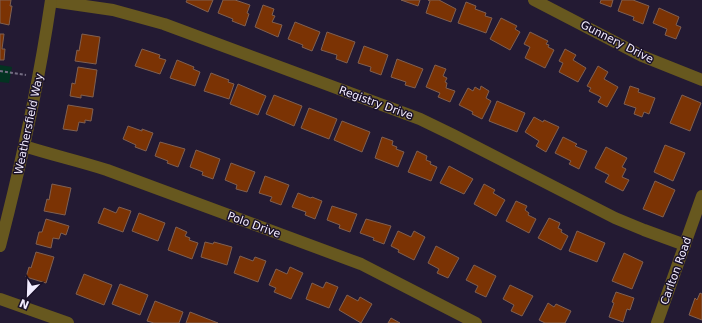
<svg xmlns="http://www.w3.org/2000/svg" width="702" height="323" font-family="'DejaVu Sans',sans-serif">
<rect width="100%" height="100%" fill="#231a33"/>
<polygon fill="#033321" points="0,65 12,67 9,83 0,82"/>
<g fill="#7b3304" stroke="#806051">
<polygon points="0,0 11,0 10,6 12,6 9,25 0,23"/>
<polygon points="187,0 213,0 208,12 186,2"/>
<polygon points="223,0 235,0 250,5 247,13 249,14 245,26 232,21 233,19 218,13"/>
<polygon points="401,0 420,0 418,6"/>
<polygon points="428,0 439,0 456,9 451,22 426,13 430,1"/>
<polygon points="601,0 613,0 611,7 600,3"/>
<polygon points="622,0 633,0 649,6 643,24 633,20 634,17 618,11"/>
<polygon points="466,2 476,6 475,9 486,13 485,16 492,18 486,33 458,23"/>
<polygon points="263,5 274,9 272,15 275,16 272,22 282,25 278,37 255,27"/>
<polygon points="659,8 679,17 676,25 681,27 676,39 665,35 667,29 653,23"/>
<polygon points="501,18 517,26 515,29 520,32 510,50 490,39"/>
<polygon points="295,22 320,32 312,51 302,47 303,45 288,39"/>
<polygon points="327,32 355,42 347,63 336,59 337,55 321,50"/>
<polygon points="530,32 548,41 546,44 549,45 548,47 554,50 545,68 525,58 530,47 524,44"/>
<polygon points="0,34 4,34 2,49 5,49 4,60 0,60"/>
<polygon points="82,34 100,37 96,64 75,61 77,50 79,51"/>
<polygon points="364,46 388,55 381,75 370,71 371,67 358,63"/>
<polygon points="142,49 160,55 159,58 166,60 160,74 135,66"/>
<polygon points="565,49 576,55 573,60 586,68 578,82 559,72 563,63 559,61"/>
<polygon points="397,59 423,69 415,88 405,85 406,82 391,77"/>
<polygon points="177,60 194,67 193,69 200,72 195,86 170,78"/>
<polygon points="435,65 446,69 443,76 447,78 445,82 447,83 446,88 455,91 450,102 438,97 440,93 426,87"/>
<polygon points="598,66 608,72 604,79 618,87 607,107 598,102 601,97 589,91 591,88 587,86"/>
<polygon points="78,67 97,70 93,97 81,95 81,98 70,96 72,83 75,84"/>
<polygon points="211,73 229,80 228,82 234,84 229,99 204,91"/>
<polygon points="238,84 266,96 258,115 230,104"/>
<polygon points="481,86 489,91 486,98 491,101 482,119 472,114 473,112 459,105 468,88 473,91 475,87 480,90"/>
<polygon points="630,86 639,89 638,92 655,98 649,114 644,112 642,117 634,114 636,108 624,104"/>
<polygon points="274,95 302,106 294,126 266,114"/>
<polygon points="682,95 701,103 690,131 670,123"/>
<polygon points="497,101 525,113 517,132 489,121"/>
<polygon points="68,105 93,109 91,121 85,120 85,123 79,122 77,131 63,129"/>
<polygon points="309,108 337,119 329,139 301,128"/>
<polygon points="534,117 543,122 544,120 559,127 546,152 536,146 539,141 525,132"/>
<polygon points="342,121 370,132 362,152 334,140"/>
<polygon points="128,126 142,131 142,129 153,133 146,151 135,147 136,145 123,139"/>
<polygon points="382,137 393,141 392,145 397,147 396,149 404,152 398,167 375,158"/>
<polygon points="563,137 577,144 575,146 587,151 579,169 569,164 571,161 555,153"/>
<polygon points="160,142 185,149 178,167 167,163 168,161 155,156"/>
<polygon points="665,145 685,153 673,181 654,172"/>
<polygon points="606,147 627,158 622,167 626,169 622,177 629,180 623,191 605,182 609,175 595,168"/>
<polygon points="196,150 220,159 213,179 202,175 203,172 190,167"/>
<polygon points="417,151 427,156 426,160 431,162 430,164 437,167 431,181 408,172"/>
<polygon points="231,163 255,172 247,192 236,189 237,185 225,180"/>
<polygon points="449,166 473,179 464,194 440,183"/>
<polygon points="265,176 289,185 281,205 270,201 272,197 259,193"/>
<polygon points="655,181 675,190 663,217 643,209"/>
<polygon points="52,184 71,188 65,215 44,211 47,199 49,200"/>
<polygon points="484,184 495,190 493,193 505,200 496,216 474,204"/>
<polygon points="298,193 311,198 312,197 322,201 315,219 305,215 306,212 292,207"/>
<polygon points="516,201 527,206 525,210 529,213 528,215 536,219 529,233 506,221"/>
<polygon points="332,206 357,214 350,232 339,228 340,225 327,220"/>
<polygon points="119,207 131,211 123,232 98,223 104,208 116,213"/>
<polygon points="139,213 165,223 158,241 132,231"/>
<polygon points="549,218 560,223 558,228 562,230 561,232 568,236 561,250 538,238"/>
<polygon points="46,219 69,226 66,235 61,233 59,239 53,238 51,248 36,244 39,232 42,232"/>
<polygon points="366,219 391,226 384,244 373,240 374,238 360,233"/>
<polygon points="176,227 187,232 185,236 190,238 189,240 198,243 192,259 168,250"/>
<polygon points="398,231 411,237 414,231 425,237 414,260 398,252 399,250 391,246"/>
<polygon points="577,231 605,243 597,262 569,251"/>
<polygon points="205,242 213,244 214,242 232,247 227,265 201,257"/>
<polygon points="436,246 459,258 448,278 437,273 439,269 428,263"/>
<polygon points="36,252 54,257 46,283 26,277 29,267 31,268"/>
<polygon points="624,253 643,262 632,289 612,281"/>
<polygon points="240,256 253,261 255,257 266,261 258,282 234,273"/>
<polygon points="474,265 496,276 486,297 475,292 478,286 466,280"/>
<polygon points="290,267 303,273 291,299 274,292 276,288 269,285 276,269 287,274"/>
<polygon points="84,274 112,285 104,305 76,294"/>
<polygon points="326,282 338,287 329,308 306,299 312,283 323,288"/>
<polygon points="120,284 148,295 140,315 112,304"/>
<polygon points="510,285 533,296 522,316 511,311 514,305 503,299"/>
<polygon points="616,292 634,298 630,310 627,309 623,322 609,317 614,303 612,302"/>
<polygon points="700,293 702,294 702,320 689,315 695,298 697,300"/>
<polygon points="347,295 358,301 360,297 372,304 361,323 339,310"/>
<polygon points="155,301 183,312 179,323 154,323 147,321"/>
<polygon points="548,303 554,307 556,304 571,311 565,323 545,323 539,320"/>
<polygon points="190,312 218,323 186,323"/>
<polygon points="391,318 400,323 388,323"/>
</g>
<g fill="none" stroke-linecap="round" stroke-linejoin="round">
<polyline stroke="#756e84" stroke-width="2" stroke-dasharray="3 2" stroke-linecap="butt" points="0,71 26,75"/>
<g stroke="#67581f" stroke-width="12">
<polyline points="534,0 642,56 702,80"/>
<polyline points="51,1 113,10 164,24 420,119 453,135 615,218 644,230 685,245"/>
<path d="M24 146C52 155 79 161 107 170L361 264 476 323"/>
<path d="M0 246C21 165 39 83 51 0"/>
<polyline points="0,299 68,323"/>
<polyline points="657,323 702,196"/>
</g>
</g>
<g text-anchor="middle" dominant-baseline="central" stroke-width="3" stroke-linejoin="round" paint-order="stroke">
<g font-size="11" fill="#f2ecfe" stroke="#1a1129">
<text transform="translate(617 42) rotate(27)">Gunnery Drive</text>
<text transform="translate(376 103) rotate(20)">Registry Drive</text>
<text transform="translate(29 124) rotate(-78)">Weathersfield Way</text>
<text transform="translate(254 225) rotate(20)">Polo Drive</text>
<text transform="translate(676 271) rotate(-70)">Carlton Road</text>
</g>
</g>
<g transform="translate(28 295) rotate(203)" stroke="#1a1129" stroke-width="3" paint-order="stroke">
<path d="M0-3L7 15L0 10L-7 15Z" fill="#f2ecfe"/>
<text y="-6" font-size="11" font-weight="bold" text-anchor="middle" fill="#f2ecfe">N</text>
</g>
</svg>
